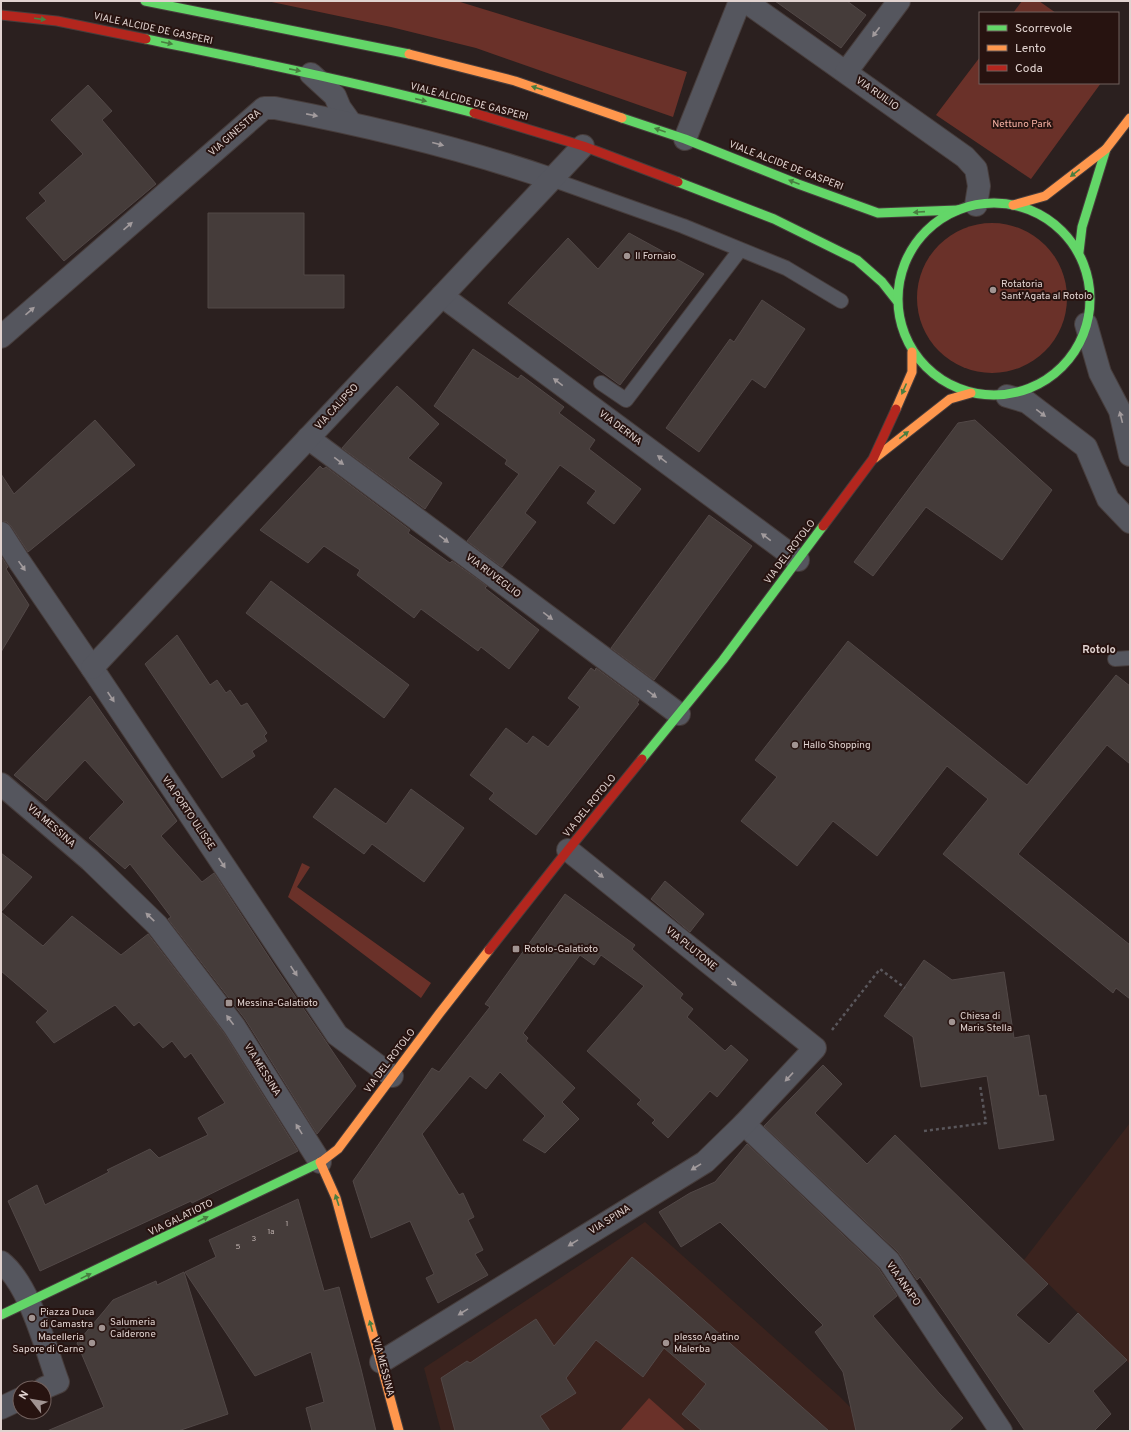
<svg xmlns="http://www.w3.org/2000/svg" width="1131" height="1432" font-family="Overpass,sans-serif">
<rect width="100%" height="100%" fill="#2b201f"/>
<g fill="#3b231e">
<polygon points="1130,1123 1130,1364 1024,1260"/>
<polygon points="645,1222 839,1396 851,1408 860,1431 441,1431 424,1368"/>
</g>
<g fill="#6a3129">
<polygon points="267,1 457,1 687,72 673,117 476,48 391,27"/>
<polygon points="1022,1 1039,1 1056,13 1013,13"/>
<polygon points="980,57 980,83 1101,83 1031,179 936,115"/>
<circle cx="992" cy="298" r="75"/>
<polygon points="302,863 310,867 297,887 431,983 421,998 288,897"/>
<polygon points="649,1398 686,1431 620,1431"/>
</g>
<g fill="#453c3a" stroke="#524847">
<polygon points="775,1 847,1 866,15 841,48"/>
<polygon points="88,85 112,111 102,120 141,166 156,184 64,261 26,218 46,201 39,193 83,154 51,120"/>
<polygon points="208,213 304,213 304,275 344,275 344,308 208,308"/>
<polygon points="629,233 704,274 620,385 508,303 568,238 598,269"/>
<polygon points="762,300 805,329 765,388 752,379 699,452 666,428 730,339 734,342"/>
<polygon points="473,349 518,379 521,375 564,407 559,413 595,440 589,449 641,489 614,524 587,503 596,491 560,465 525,513 536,522 502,567 467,541 519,474 505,464 507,460 434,406"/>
<polygon points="397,386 439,424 408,458 442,483 425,509 342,448"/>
<polygon points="95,420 135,465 28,552 11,526 7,522 1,521 1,474 14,494"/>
<polygon points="975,420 1052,490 1002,560 926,507 873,576 854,562 958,423"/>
<polygon points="320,466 323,469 326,467 410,530 408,533 450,563 452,561 487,586 485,588 539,630 509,669 481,647 478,651 421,609 414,618 357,575 360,570 324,546 308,563 260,530"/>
<polygon points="709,515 752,546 654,680 611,648"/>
<polygon points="1,556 8,567 6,569 29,605 1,652"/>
<polygon points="271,581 409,685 384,718 246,613"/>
<polygon points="177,635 210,685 217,680 226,693 230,690 241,706 247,703 267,733 264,736 267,741 252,751 255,756 222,778 145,664"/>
<polygon points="848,641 1027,785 1116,675 1130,686 1130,764 1107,745 1018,854 1130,945 1130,999 1116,988 1113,993 943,854 988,799 947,766 877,856 833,821 797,866 741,821 777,777 755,760"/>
<polygon points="591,668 595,671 596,668 639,700 637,703 639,704 536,835 489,799 494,793 470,775 506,728 527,744 533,736 548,747 580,707 568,698"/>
<polygon points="90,696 177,821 161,836 202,882 214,873 276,968 356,1086 317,1134 245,1019 168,919 171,917 153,893 130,864 125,869 89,838 124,802 85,760 46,801 14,775"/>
<polygon points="335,788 386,824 411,789 464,828 424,882 372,844 364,854 313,817"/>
<polygon points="1,853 32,877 1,912"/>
<polygon points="665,881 704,914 690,932 651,899"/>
<polygon points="565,894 635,945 632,949 683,994 680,998 693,1009 687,1017 725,1051 731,1045 748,1060 717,1097 710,1091 668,1138 652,1123 655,1120 637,1104 641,1100 587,1051 644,986 601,955 594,965 580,955 523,1033 528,1038 526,1041 575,1088 562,1102 579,1119 545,1153 523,1140 545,1116 500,1072 486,1089 470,1076 422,1134 459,1195 463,1193 474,1217 468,1220 483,1250 475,1254 488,1275 438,1303 426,1278 434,1274 410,1221 371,1238 353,1181 432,1068 439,1072 490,1007 485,1004"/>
<polygon points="1,912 43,946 72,916 121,955 148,934 224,1033 298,1151 192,1203 191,1201 40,1271 8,1201 37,1185 45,1205 109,1172 107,1170 150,1149 159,1158 208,1135 198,1118 225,1103 191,1053 185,1058 172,1041 163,1048 139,1022 134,1026 115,1005 54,1043 36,1022 48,1011 1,971"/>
<polygon points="924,960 952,980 1004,972 1014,1038 1029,1035 1039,1096 1046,1095 1054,1140 999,1149 987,1076 921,1087 913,1037 884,1016"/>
<polygon points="823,1065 842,1084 815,1113 867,1164 895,1135 1048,1284 1016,1315 1049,1344 1078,1313 1127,1360 1093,1391 1111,1414 1094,1431 1025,1431 920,1277 917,1280 898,1252 764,1126"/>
<polygon points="747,1144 879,1269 897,1296 873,1316 939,1393 963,1418 949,1431 856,1431 843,1372 815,1332 823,1325 720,1222 681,1247 659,1212 690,1193 715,1182"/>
<polygon points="298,1199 324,1291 339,1287 361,1369 376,1431 312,1431 306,1408 324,1402 311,1352 255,1376 185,1272 216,1257 209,1240"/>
<polygon points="632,1257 652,1274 829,1431 702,1431 682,1414 706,1384 664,1348 643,1377 596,1340 566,1378 576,1393 540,1416 550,1431 455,1431 441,1378 467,1361 470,1363 536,1319 554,1346"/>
<polygon points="184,1272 228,1414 178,1431 47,1431 104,1407 77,1343 104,1311 113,1300 156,1281 157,1285"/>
</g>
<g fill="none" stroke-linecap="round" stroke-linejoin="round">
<g stroke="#473d3c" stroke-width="16">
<g id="lane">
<polyline points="551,179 683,226 786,268 841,301"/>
<polyline points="601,383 626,400 740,250"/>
<polyline points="1115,659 1130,658"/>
</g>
</g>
<g stroke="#473d3c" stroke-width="24">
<g id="street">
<polyline points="745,1 965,157 976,169 979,186 976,205"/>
<polyline points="846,72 899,1"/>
<polyline points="311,74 335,96 340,108 350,122"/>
<polyline points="685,139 740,1"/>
<polyline points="442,296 798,560"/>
<polyline points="1086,324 1100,373 1120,411 1130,455"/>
<path d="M1 337 264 108H275C369 126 461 148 551 179"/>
<polyline points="1007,396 1027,402 1086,447 1108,499 1130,522"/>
<polyline points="308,438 679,714"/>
<polyline points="1,533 17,558 92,668 337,1035 392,1076"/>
<polyline points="92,668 583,146"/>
<polyline points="1,784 90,860 157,925 234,1026 320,1162"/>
<polyline points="744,1124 889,1261 1001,1431"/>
<path d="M1 1262C30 1285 45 1347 58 1382L44 1388"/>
<polyline points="381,1362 705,1162 744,1124 815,1048 568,850"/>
<polyline points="1,1408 20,1399"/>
</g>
</g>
<g stroke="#473d3c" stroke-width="11">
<g id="fast">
<polyline points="145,1 409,54"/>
<path d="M146 39C256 62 366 84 474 113"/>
<polyline points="622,118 685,139 798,184 878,213 958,210"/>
<polyline points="678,182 774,219 857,260 882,282 897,301"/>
<circle cx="994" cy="299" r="96"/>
<polyline points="1079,252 1082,227 1106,149"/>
<polyline points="642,759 723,660 823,526"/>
<polyline points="1,1315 321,1162"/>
</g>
</g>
<g stroke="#473d3c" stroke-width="11">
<g id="slow">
<polyline points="409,54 515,81 622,118"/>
<polyline points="1013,205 1045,196 1106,149 1130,118"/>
<polyline points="896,409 912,372 912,352"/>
<polyline points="875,458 950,399 971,393"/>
<polyline points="320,1162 336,1198 399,1431"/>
<polyline points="321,1162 338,1149 439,1014 489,950"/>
</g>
</g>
<g stroke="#473d3c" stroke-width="11">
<g id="jam">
<polyline points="1,15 57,21 146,39"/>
<polyline points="474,113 583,146 678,182"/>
<polyline points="823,526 873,459 896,409"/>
<polyline points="489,950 568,850 642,759"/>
</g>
</g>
<g stroke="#5a575c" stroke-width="2.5" stroke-dasharray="3 3" stroke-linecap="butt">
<polyline points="832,1030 880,969 905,988"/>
<polyline points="924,1131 986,1123 980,1085"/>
</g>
<use href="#lane" stroke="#55565e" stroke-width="14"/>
<use href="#street" stroke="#55565e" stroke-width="22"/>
<use href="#fast" stroke="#63d668" stroke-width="9"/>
<use href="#slow" stroke="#ff974d" stroke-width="9"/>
<use href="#jam" stroke="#b3261e" stroke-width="9"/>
</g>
<defs><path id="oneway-solid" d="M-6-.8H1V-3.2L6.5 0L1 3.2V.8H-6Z"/></defs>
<g fill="#487e40">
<use href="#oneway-solid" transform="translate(40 19) rotate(7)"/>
<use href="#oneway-solid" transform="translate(167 43) rotate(12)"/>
<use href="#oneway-solid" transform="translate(295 70) rotate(11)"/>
<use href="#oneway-solid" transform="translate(537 88) rotate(-162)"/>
<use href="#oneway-solid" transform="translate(421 100) rotate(13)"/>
<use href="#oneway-solid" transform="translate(660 130) rotate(-161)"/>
<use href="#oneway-solid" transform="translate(1075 173) rotate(143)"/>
<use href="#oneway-solid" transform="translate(794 182) rotate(-159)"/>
<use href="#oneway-solid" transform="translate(919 212) rotate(176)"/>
<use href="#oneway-solid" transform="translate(904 389) rotate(114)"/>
<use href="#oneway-solid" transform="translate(904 435) rotate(-38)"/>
<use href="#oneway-solid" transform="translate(337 1200) rotate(-108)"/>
<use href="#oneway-solid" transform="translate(203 1219) rotate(-26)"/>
<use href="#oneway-solid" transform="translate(86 1276) rotate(-26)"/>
<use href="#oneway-solid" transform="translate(371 1326) rotate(-105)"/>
</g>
<g fill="#a29b9d">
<use href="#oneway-solid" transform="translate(876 32) rotate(127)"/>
<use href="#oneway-solid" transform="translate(312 115) rotate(11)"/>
<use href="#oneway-solid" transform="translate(438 144) rotate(15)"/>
<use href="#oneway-solid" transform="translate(128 226) rotate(-41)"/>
<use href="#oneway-solid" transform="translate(30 311) rotate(-41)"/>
<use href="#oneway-solid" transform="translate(558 382) rotate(-143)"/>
<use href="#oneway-solid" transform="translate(1041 413) rotate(37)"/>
<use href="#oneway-solid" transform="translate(1121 417) rotate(-104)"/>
<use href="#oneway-solid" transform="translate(662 459) rotate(-143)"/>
<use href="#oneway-solid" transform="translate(339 461) rotate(37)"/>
<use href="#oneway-solid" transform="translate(766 537) rotate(-143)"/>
<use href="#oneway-solid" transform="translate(444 539) rotate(37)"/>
<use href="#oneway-solid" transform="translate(22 566) rotate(55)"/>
<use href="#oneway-solid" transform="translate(548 616) rotate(37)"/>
<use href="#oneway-solid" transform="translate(652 694) rotate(37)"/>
<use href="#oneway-solid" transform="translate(111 697) rotate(56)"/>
<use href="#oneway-solid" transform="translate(222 863) rotate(56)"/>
<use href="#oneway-solid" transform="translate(599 874) rotate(39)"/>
<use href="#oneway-solid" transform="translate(150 917) rotate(-136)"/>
<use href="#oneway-solid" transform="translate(294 971) rotate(56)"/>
<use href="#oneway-solid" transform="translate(732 982) rotate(39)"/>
<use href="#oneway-solid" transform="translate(230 1020) rotate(-127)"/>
<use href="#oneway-solid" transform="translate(789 1077) rotate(133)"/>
<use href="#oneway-solid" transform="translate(299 1129) rotate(-122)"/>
<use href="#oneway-solid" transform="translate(696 1167) rotate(148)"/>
<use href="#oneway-solid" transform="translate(573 1243) rotate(148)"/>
<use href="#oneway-solid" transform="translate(463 1312) rotate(148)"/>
</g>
<g fill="#a19492" stroke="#271310" stroke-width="1.5">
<circle cx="627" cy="256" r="4"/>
<circle cx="993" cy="290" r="4"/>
<circle cx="795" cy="745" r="4"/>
<rect x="512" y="945" width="8" height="8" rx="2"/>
<rect x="225" y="999" width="8" height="8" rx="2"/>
<circle cx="952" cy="1022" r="4"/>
<circle cx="32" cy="1318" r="4"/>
<circle cx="102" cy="1328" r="4"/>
<circle cx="92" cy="1343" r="4"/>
<circle cx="666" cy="1343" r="4"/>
</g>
<g text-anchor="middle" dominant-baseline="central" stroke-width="4" stroke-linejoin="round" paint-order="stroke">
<g font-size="8" fill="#baadaa">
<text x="287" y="1224">1</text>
<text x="271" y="1232">1a</text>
<text x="254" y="1239">3</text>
<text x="238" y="1247">5</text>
</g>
<g font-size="10" fill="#e1d3d0" stroke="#271310">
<text transform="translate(153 29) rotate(12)">VIALE ALCIDE DE GASPERI</text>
<text transform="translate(877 94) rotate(35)">VIA RUILIO</text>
<text transform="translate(469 102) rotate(15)">VIALE ALCIDE DE GASPERI</text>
<text transform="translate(235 133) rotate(-41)">VIA GINESTRA</text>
<text transform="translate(786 166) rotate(21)">VIALE ALCIDE DE GASPERI</text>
<text transform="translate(337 407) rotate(-47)">VIA CALIPSO</text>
<text transform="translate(620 428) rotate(37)">VIA DERNA</text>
<text transform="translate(790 552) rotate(-53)">VIA DEL ROTOLO</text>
<text transform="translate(493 576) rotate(37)">VIA RUVEGLIO</text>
<text transform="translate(590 806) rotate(-51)">VIA DEL ROTOLO</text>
<text transform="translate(188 813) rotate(56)">VIA PORTO ULISSE</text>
<text transform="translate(51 826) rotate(41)">VIA MESSINA</text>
<text transform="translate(691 949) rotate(39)">VIA PLUTONE</text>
<text transform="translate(390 1061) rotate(-53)">VIA DEL ROTOLO</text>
<text transform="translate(262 1070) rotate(58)">VIA MESSINA</text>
<text transform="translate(181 1218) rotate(-26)">VIA GALATIOTO</text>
<text transform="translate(610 1220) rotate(-32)">VIA SPINA</text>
<text transform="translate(903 1284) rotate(55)">VIA ANAPO</text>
<text transform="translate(383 1367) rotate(75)">VIA MESSINA</text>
</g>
<g font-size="10" fill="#f8b2a5" stroke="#271310">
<text x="1022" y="124">Nettuno Park</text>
</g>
<g font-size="10" fill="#e1d3d0" stroke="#271310" text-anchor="start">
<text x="635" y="256">Il Fornaio</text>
<text x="1001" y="284">Rotatoria<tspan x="1001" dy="12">Sant'Agata al Rotolo</tspan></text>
<text x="803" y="745">Hallo Shopping</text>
<text x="524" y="949">Rotolo-Galatioto</text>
<text x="237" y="1003">Messina-Galatioto</text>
<text x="960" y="1016">Chiesa di<tspan x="960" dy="12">Maris Stella</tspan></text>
<text x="40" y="1312">Piazza Duca<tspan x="40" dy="12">di Camastra</tspan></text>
<text x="110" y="1322">Salumeria<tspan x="110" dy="12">Calderone</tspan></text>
<text x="84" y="1337" text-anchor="end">Macelleria<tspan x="84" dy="12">Sapore di Carne</tspan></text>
<text x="674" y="1337">plesso Agatino<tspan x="674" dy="12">Malerba</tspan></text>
</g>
<g font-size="11" font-weight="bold" fill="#e1d3d0" stroke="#271310">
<text x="1099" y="650">Rotolo</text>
</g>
</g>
<rect width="1131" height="1432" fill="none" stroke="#e1d3d0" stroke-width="4"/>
<rect x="979" y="12" width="140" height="72" fill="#271310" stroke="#71605d"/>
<rect x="987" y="25" width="20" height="6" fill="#63d668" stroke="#71605d"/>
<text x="1015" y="32" font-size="12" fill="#e1d3d0">Scorrevole</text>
<rect x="987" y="45" width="20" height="6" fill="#ff974d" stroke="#71605d"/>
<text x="1015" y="52" font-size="12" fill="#e1d3d0">Lento</text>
<rect x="987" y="65" width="20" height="6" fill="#b3261e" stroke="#71605d"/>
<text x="1015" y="72" font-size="12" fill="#e1d3d0">Coda</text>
<g transform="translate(32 1400) rotate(301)"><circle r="19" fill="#271310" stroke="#71605d"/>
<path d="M0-3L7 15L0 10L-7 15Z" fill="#a19492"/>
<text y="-6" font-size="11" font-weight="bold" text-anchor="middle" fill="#e1d3d0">N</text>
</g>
</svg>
